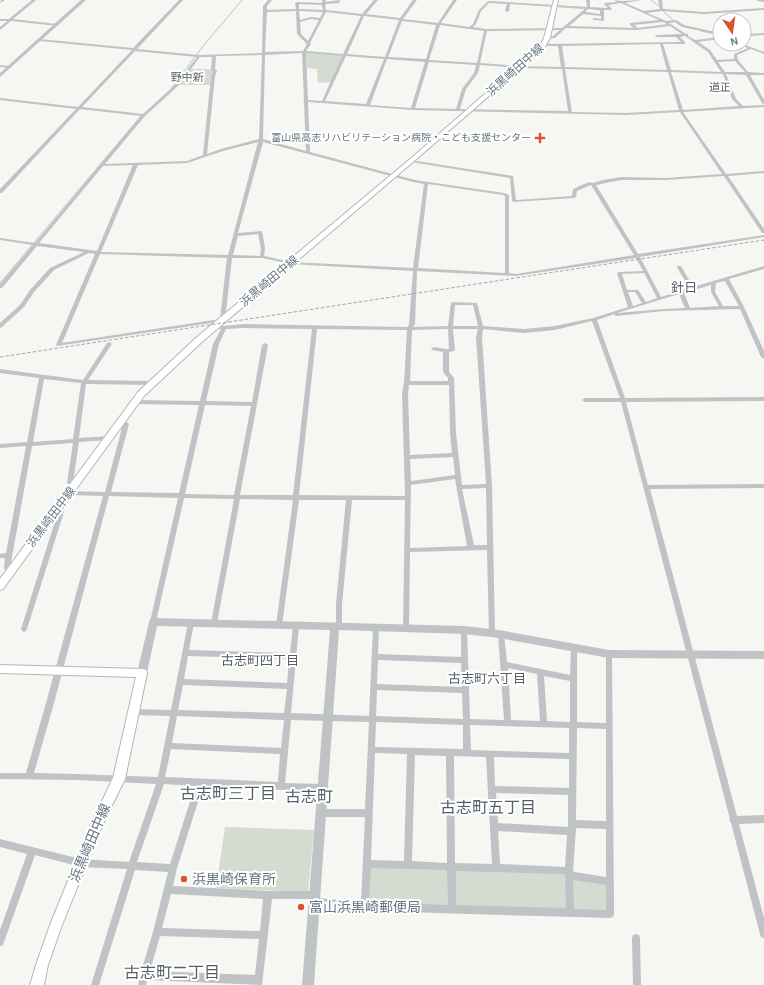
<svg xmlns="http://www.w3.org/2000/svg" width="764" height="985" font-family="Karla,'Noto Sans JP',sans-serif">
<rect width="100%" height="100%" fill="#f6f6f3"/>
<g fill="#d6dbd2">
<polygon points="306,53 342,56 331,82 318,83 317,69 307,68"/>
<polygon points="191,69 212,69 214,71 211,75 210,85 178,85"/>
<polygon points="225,827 314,830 308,892 216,888"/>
<polygon points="368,866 565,873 573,878 614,884 614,916 366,909"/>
</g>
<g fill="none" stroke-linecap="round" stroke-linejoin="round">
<g stroke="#b8c3c8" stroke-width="1">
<polyline points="651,0 660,7"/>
<polyline points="662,10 674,21"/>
<polyline points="701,31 715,34"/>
<polyline points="171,89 204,45 242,0"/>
<polyline points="0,283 141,116"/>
</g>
<g stroke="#b1b7bb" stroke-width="2">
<g id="secondary">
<polygon points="554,0 558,0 550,38 544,48 413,162 203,341 144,396 3,589 0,590 0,579 138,392 197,337 409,160 540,46 544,38"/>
<polygon points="0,665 142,669 146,670 147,673 125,779 102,826 62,925 48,965 44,985 30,985 36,965 50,925 91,824 113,778 136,677 0,673"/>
</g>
</g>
<g fill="#bfc3c6" fill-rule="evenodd">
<polygon points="1,0 5,0 0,3"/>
<polygon points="32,0 36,0 13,19 57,24 58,24 58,26 11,21 0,30 0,27 7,21 0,21 0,19 9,19"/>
<path d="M179 0H183L137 49 199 55 262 53 263 6 268 0H272L267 6V10L296 9 295 3 297 2 322 3V0H326L325 2 340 0 339 3 326 4 325 6 326 10 362 14 374 0H378L366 14 400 18 413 0H417L403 19 438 23 453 0H457L441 23 469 27 473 24 479 10 488 1 587 7 586 0H590V7L608 8 604 4 605 3 617 2 614 0 621 1 642 0 625 3 644 11 660 9 658 0H662L663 9 704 12 764 8V10L704 14 662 11 647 13 666 21 676 20 684 25 720 33V35L682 27 675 22 669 23 686 34H688V36L695 40 720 37V39L698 42 710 50 717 60 734 59V54L748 48 738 44H743L764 52V54L751 49 737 55 738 60 748 72 764 73V75H750L764 100V104L762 103 746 75 726 74 736 99 743 106 764 105V107L683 112 726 174 764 171V173L728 176 764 229V233H762L724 176 666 180H621L596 185 638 254 764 235V237L640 257 661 297 689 288 677 267V266H681L693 287 764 266V269L729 279 744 307 764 351V359L761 357 740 309 664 311 617 316H615V314L597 320 625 398 764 397V401L626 402 648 485 764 484V488L650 489 737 816 764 815V823L739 824 764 918V938L761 937 760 934 731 823 729 820 730 819 621 402H585L582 400 585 398H620L592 321 555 330 524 333 483 329 482 337 492 486 495 633 494 635 492 636 490 635 489 633 487 550 410 552 409 629 408 631 406 632 404 631 403 629 405 500H352L342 604V627L341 629 339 630 337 629 336 627V604L346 500H299L282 625 281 627 279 628 277 627 276 625 293 500 240 499 217 623 216 625 214 626 212 625 211 623 234 499 184 498 156 622 155 624 153 625 151 624 150 622 178 498 109 496 54 703 34 773 77 774 158 777 170 716 134 715 131 714 130 712 131 710 134 709 171 710 188 623 189 621 191 620 193 621 194 623 189 650 290 653 293 626 294 624 296 623 298 624 299 626 291 713 369 716 373 628 374 626 376 625 378 626 379 628 378 654 461 657V630L462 628 464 627 466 628 467 630 470 719 504 720 498 634 499 632 501 631 503 632 504 634 507 662 570 675 571 648 572 646 574 645 576 646 577 648V722L606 723V654L607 652 609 651 611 652 612 654 614 914 613 917 610 918C512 915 413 914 315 906L312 905 311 902 312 899H272L262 985 147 980 146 985H138L140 975 153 932 168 872 135 870 99 985H91L127 869 81 867 35 855 4 942 3 945 0 946V930L27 854 0 847V839L81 859 129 862 156 784 77 780 0 779V773H26L46 703 103 496 69 495H67L66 493 67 491 105 492 123 424 119 420 122 418 124 419 129 424 111 492 179 493 199 405 136 404 133 402 136 400 200 401 213 344 221 329H212V327L244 324 408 327 409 324 413 271 291 264 262 258H232L225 321 57 346 56 345 95 254 89 253 54 270 34 292 24 307 2 327 0 328V323L20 305 30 290 50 268 84 252 37 246 2 288H0V284L33 245 0 240V238L35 243 141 116 80 109 2 193H0V189L76 109 0 100V98L78 107 132 50 40 41H39V39L133 48ZM489 3 507 4 505 11 507 12 509 11 510 4 585 9 562 28 486 29 473 27 476 24 481 11ZM621 3 659 20 630 23V25L634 28 569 26 583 14 601 16V19L594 18 592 19 594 20 604 21V11L603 10H611L612 9 608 5ZM299 4 322 5 323 10 299 9ZM588 9 598 10 600 11V14L585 12ZM296 11 297 34 307 44 303 51 265 52 267 12ZM299 11 323 12 320 18 311 17 300 20ZM326 12 361 16 343 54 306 51 311 44 310 43ZM364 16 399 20 385 57 347 54ZM311 19 319 20 308 41 301 34 300 22ZM402 21 436 25 426 59 388 57ZM663 22 667 24 638 28 634 25ZM440 25 484 31 477 63 429 60ZM670 26 682 34 657 35 655 36 656 37H676L681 42 543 44V46H558L561 67 519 66 480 63 487 31 560 30 553 36 546 37V39H547L555 38 566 28 637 30ZM685 36 708 52 721 72 671 70 663 44H685V42L680 37ZM660 44 667 70 565 67 562 46ZM135 51 197 57 176 84 143 114 82 107ZM302 53 304 100 303 101 304 102 306 151 263 139 265 55ZM306 53 342 56 322 101 308 100ZM262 55 259 139 221 149 207 154 215 76 217 71 215 69 216 56ZM346 56 384 59 366 104 325 101ZM200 57H212L211 69 213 71 211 76 203 155 187 161 105 164 145 116 178 86ZM387 59 425 62 411 108 370 105ZM735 61 745 72H725L718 62ZM429 62 476 65 474 73 462 89 456 109 415 108ZM480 65 519 68 562 69 568 111 460 109 466 89 478 73ZM565 69 668 72 679 110 626 113 572 112ZM671 72 723 74 732 99 739 106 683 110ZM308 102 413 110 626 115 680 112 722 174 666 178 621 177 603 180 593 183 589 182 573 189 572 196 516 200 513 176 410 160V162H411L510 178 512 201 514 202 574 198 576 197 577 191 591 185 634 255 516 274 509 273V195L504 193 415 180 310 152ZM258 142 228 255 101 252 138 165 187 163 223 151ZM263 142 413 182 424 184 413 268 291 262 264 256 265 248 262 231 238 233ZM133 165 97 251 39 243 103 166ZM428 184 503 195 505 196V273L418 268ZM258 234 261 248 260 256 233 255 238 236ZM100 254 227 258 220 319 62 343ZM636 258 643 271 619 272 617 273 628 307 593 318 555 326 524 329 483 326 477 303 453 302 451 303 448 326 413 327 415 324 417 271 516 276ZM644 273 657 298 646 302 638 290H627L622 274ZM725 281 739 306H723L715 292 716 283ZM711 285V292L719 306 690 308 684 293ZM628 292H635L642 303 633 306ZM679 294 685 308 664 309 617 313ZM455 305H473L478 326H453ZM244 328 312 329 293 495H240L268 345 267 344 265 343 262 345 252 402 206 401 219 344 226 329ZM317 329 407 330 404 383 402 394 405 496 299 495ZM448 329 449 349H446L434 347 431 349 432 350 443 352V372L448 378V381H410L412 330ZM453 329H478L476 337 486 484 462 485 456 433 454 378 449 372V352L454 351 455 350ZM409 385H449L450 433 452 453 410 455 408 394ZM205 405 251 406 234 495 185 494ZM453 457 455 475 411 481 410 459ZM455 479 467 546 410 548 411 485ZM486 488 487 545H474L462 489ZM188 656 289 659 287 683 184 679ZM378 660 461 663 462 687 377 684ZM508 668 537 674 540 721 511 720ZM544 676 570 681V722L547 721ZM183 685 287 689 284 713 178 710ZM377 690 462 693 463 719 376 716ZM177 716 284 720 281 748 172 743ZM291 720 369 722 365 809H322L319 810 318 813 319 816 322 817H365L361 902 318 898 320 895 319 892 316 891H268L173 886 177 868 203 786 323 792 326 790 327 788 326 786 323 784 285 783ZM376 722 463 725V749L375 747ZM470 725 569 728V753L471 750ZM577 728 606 729V821L576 820ZM171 749 280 754 278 782 165 777ZM375 753 407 754 404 861 371 860ZM415 755 446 756 447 863 412 861ZM454 756 486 757 492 864 455 863ZM494 757 569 759V788L495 786ZM164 784 195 786 170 864 137 862ZM496 793 568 795V827L498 823ZM576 828 606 829V877L575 872 573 871ZM498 831 567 835 565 867 500 864ZM371 868 447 870 448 905 369 902ZM456 871 563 874 565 875 566 908 456 905ZM573 880 606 885V910L574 909ZM171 894 263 899 260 931 162 928ZM160 936 259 939 255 975 150 971Z"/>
<polygon points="744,33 748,34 764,33 764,35 748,36 744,35"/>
<polygon points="0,65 10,66 12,67 10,68 0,67"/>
<path d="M109 342 112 344 88 380 151 381 154 383 151 385 86 384 79 438 109 436 112 438 109 440 79 442 73 482 77 486 76 488H72L67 483 73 443 32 446 10 568 13 573 12 575H8L4 568 5 558H0V554L6 553 26 446 0 448V444L27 442 39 378 0 373V369L83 380 107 343ZM44 379 81 383 73 439 33 442Z"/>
<polygon points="56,505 60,505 64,512 27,629 26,631 24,632 22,631 21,629 58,512 55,507"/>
<polygon points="636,934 639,935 640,938 641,985 633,985 632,938 633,935"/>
</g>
<g fill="#bfc3c6" fill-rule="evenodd">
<polygon points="81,0 86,0 0,77 0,73"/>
<polygon points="757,0 764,0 764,2 757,1"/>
<polygon points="153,618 464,626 499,630 609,650 764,651 764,659 609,658 499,638 464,634 339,630 314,985 302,985 330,630 157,626 147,673 145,676 142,677 139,676 137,673 149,622 150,619"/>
</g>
<use href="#secondary" fill="#fff" fill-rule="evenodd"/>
<polyline stroke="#a0a7ac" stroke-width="1" stroke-dasharray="3.5 2" stroke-linecap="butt" points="0,357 764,240"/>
</g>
<g fill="#db532e" stroke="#fff" stroke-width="1.5">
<path d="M538 132h4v4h4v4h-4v4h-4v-4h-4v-4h4z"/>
<circle cx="184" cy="879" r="4"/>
<circle cx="301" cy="907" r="4"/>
</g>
<g text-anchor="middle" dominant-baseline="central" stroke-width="4" stroke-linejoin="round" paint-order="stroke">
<g font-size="10" fill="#667783" stroke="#fff" text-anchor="end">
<text x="531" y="138">富山県高志リハビリテーション病院・こども支援センター</text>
</g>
<g font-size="11" fill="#545f68" stroke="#fff">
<text x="187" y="77">野中新</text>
<text x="720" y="87">道正</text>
</g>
<g font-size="12" fill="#667783" stroke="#fff">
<text transform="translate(515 70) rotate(-42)">浜黒崎田中線</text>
<text transform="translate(269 281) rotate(-40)">浜黒崎田中線</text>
<text transform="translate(51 517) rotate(-53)">浜黒崎田中線</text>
</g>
<g font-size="13" fill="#545f68" stroke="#fff">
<text x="684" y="287">針日</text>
<text x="260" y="660">古志町四丁目</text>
<text x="487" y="678">古志町六丁目</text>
</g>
<g font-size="14" fill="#667783" stroke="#fff">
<text transform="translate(90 843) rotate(-67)">浜黒崎田中線</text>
</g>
<g font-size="14" fill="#667783" stroke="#fff" text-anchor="start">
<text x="192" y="879">浜黒崎保育所</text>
<text x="309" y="907">富山浜黒崎郵便局</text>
</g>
<g font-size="16" fill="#545f68" stroke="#fff">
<text x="228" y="793">古志町三丁目</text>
<text x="309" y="796">古志町</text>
<text x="488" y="807">古志町五丁目</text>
<text x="172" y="972">古志町二丁目</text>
</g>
</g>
<g transform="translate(732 32) rotate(167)"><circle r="19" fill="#ffffff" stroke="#c2c9cd"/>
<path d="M0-3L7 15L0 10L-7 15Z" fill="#db532e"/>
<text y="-6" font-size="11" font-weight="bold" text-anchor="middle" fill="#667783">N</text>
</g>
</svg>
